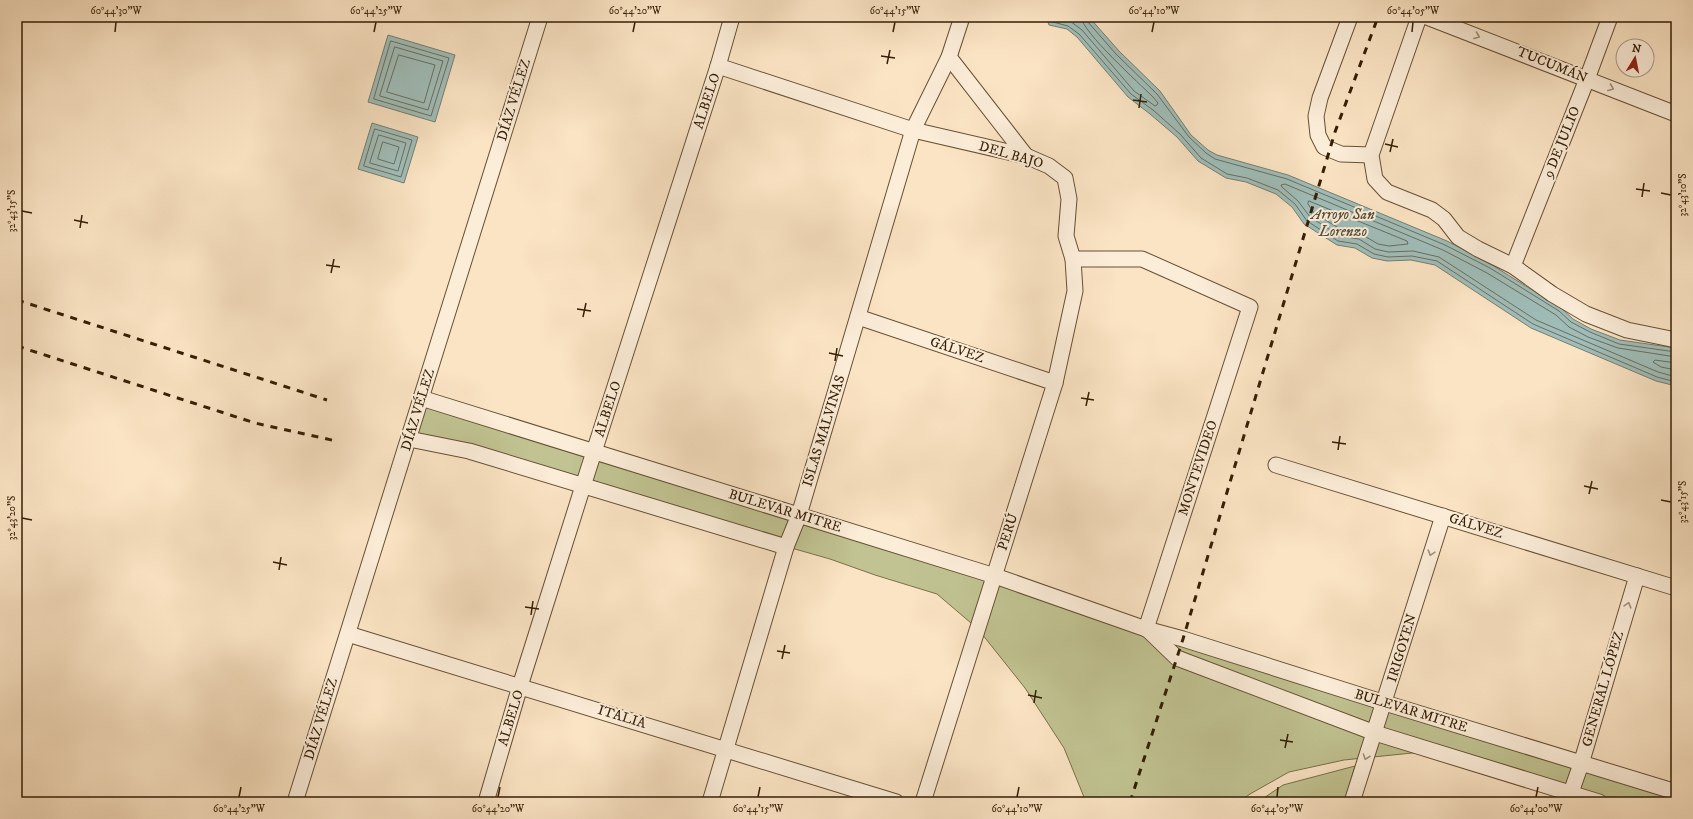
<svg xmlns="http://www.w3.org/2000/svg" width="1693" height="819" font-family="'IM FELL DW Pica',serif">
<rect width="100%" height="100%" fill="#fbe4c4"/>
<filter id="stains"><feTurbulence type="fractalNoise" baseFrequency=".005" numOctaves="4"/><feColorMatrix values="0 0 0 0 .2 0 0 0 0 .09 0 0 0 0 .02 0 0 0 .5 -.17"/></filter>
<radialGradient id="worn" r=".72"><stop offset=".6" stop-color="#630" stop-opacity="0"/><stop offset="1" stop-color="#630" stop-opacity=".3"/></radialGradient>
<g fill="#c1c392" stroke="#7a704b">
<polygon points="421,398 1676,792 1676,802 1599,802 1454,757 1412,753 1344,760 1289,772 1250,794 1239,802 1086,802 1064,748 1025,688 978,629 937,594 875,575 830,559 409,439"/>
<polygon points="1355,766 1344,802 1258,802 1283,785"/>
</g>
<g fill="#a0beba" stroke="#757e71">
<polygon points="1046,17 1089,17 1119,51 1160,91 1191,135 1208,150 1217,155 1288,175 1447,241 1492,265 1561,308 1573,319 1591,329 1620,340 1676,348 1676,386 1656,381 1531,328 1435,265 1411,260 1387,261 1372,258 1355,248 1337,245 1304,224 1292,207 1276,194 1246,182 1226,178 1198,161 1177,137 1150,114 1128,97 1077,37 1067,29 1049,25"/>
<polygon points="388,35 455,55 435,122 368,102"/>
<polygon points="372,123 418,137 404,183 358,169"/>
</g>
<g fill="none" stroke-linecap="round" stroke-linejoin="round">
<g stroke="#6a6e5f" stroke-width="1">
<polyline points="1051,17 1053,22 1068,26 1079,34 1131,94 1153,110 1180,134 1201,158 1227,174 1247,178 1278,190 1295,204 1307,221 1338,241 1357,244 1374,254 1388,257 1412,256 1437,261 1533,324 1657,377 1676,382"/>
<path d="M1056 17 1070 21 1082 30 1134 91 1155 106 1157 105 1158 103 1153 97C1140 84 1082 32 1081 17"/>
<polyline points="1086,17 1087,21 1116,54 1157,94 1189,137 1206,153 1215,159 1287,179 1445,245 1490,268 1559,311 1571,322 1590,332 1619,344 1676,352"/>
<polygon points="391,41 449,58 431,116 374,99"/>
<polygon points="395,47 443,61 428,110 380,96"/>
<polygon points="399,55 435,65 424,103 387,92"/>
<polygon points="375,129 412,140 401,177 364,166"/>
<polygon points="379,135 406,143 398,171 370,163"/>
<polygon points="383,142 399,147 394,164 378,159"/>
<polygon points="1309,201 1407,241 1408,244 1389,246 1378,244 1361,234 1342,230 1314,213 1308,204"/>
<polyline points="1676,357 1618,348 1588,337 1569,327 1556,315 1487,273 1443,250 1285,184 1281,185 1282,187 1298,201 1310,217 1340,236 1359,239 1375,249 1388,252 1413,251 1439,257 1536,320 1658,372 1676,377"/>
<polyline points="1676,363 1655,360 1653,362 1661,367 1676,370"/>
</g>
<g stroke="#665034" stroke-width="17">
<g id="minor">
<polyline points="1350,17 1320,98 1316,116 1318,135 1324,147 1341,154 1371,155"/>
<polyline points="1419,17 1371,155 1375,179 1387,192 1432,210 1444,219 1458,237 1478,249 1513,266 1552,294 1586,314 1627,330 1676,340"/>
<polyline points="1427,17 1676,114"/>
<polyline points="949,57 1026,156"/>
<polyline points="718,66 913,130 1026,156 1049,166 1065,178 1069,199 1066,236 1073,259 1142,259 1250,307 1146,629"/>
<polyline points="1513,266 1587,79 1610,17"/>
<polyline points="858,317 1055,383"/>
<polyline points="421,398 995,576 1146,629 1183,639 1385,703 1676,792"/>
<polyline points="409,439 469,451 786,547"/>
<polyline points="1276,465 1676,588"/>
<polyline points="1147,629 1177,658 1375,733 1599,802"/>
<polyline points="348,634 896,802"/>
<polyline points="1568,801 1581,764 1637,576"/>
<polyline points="295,802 540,17"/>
<polyline points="486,802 520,686 583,486 718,66 732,17"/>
<polyline points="710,802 786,547 799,515 913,130 949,57 962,17"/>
<polyline points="923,802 1055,383 1075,291 1073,259"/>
<polyline points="1352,802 1443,516"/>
</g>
</g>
<use href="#minor" stroke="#fcedd9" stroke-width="15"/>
<g stroke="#341e04" stroke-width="3" stroke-dasharray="7 7" stroke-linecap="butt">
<polyline points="17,300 327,400"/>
<polyline points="17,346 255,423 336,441"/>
<polyline points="1130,802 1183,639 1335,132 1378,17"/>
</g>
</g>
<defs><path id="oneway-chevron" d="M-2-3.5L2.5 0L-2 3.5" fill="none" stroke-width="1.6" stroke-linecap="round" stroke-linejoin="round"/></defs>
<g stroke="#a29079">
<use href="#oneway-chevron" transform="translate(1477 36) rotate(21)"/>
<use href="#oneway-chevron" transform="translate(1611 88) rotate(21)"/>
<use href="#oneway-chevron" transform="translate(1431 553) rotate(107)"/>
<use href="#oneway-chevron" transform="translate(1628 605) rotate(-74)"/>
<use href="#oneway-chevron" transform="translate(1366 757) rotate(109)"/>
</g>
<path fill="none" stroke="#341e04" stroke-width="1.5" d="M115 32 116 22M374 32 376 22M633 32 635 22M893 32 895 22M1152 32 1154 22M1412 32 1413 22M881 56 895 58M887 64 890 50M1133 100 1147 102M1139 108 1141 94M1385 144 1398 147M1390 152 1393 139M1636 189 1650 191M1661 193 1671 195M1642 197 1644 183M22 211 32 213M74 220 88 223M80 228 82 215M326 265 340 267M331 273 334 259M577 309 591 311M583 317 586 303M829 353 843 356M835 361 837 348M1081 398 1094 400M1086 406 1089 392M1332 442 1346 444M1338 450 1340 436M1584 486 1598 489M1589 494 1592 481M1661 500 1671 502M22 518 32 520M273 562 287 565M279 570 281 557M525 607 539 609M531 615 533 601M777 651 790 653M782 659 785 645M1028 695 1042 698M1034 703 1036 690M1280 740 1293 742M1285 748 1288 734M239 797 241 787M498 797 500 787M758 797 760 787M1017 797 1019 787M1277 797 1278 787M1536 797 1538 787"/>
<g text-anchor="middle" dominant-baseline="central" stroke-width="4" stroke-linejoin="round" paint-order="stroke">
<g font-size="14" fill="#341e04" stroke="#fcedd9">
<text transform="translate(1552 65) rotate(22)">TUCUMÁN</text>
<text transform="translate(514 100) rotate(-73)">DÍAZ VÉLEZ</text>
<text transform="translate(707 101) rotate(-72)">ALBELO</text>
<text transform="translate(1562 142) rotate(-68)">9 DE JULIO</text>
<text transform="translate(1011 155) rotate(16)">DEL BAJO</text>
<text transform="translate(957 350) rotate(18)">GÁLVEZ</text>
<text transform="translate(608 409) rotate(-72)">ALBELO</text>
<text transform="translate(418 410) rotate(-73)">DÍAZ VÉLEZ</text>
<text transform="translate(824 431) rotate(-73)">ISLAS MALVINAS</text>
<text transform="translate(1198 468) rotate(-72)">MONTEVIDEO</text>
<text transform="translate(785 511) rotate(17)">BULEVAR MITRE</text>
<text transform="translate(1476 526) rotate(17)">GÁLVEZ</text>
<text transform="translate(1008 532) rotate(-72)">PERÚ</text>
<text transform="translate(1402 648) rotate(-73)">IRIGOYEN</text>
<text transform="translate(1603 689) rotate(-74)">GENERAL LÓPEZ</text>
<text transform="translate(1411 711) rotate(17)">BULEVAR MITRE</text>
<text transform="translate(622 717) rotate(17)">ITALIA</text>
<text transform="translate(511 718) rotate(-73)">ALBELO</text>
<text transform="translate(321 719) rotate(-73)">DÍAZ VÉLEZ</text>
</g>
<g font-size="15" font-style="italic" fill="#544e3b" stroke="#fcedd9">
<text x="1343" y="214">Arroyo San<tspan x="1343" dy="17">Lorenzo</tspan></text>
</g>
</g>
<rect width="1693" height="819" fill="none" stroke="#fbe4c4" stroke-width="44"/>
<g transform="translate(1635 58) rotate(10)"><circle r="19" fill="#fcedd9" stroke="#ac9a84"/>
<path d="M0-3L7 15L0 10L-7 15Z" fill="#8f2418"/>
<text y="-6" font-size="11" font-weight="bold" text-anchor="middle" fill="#341e04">N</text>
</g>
<rect x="22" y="22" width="1649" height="775" fill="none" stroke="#341e04" stroke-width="1.5"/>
<g font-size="10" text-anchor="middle" fill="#341e04">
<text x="116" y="14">60°44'30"W</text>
<text x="376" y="14">60°44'25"W</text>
<text x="635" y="14">60°44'20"W</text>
<text x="895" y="14">60°44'15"W</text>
<text x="1154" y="14">60°44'10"W</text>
<text x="1413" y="14">60°44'05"W</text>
<text transform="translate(1682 195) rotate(-90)" y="4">32°43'10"S</text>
<text transform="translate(11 211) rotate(-90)" y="4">32°43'15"S</text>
<text transform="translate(1682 502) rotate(-90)" y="4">32°43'15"S</text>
<text transform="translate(11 518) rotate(-90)" y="4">32°43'20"S</text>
<text x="239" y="812">60°44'25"W</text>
<text x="498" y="812">60°44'20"W</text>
<text x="758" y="812">60°44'15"W</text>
<text x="1017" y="812">60°44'10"W</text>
<text x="1277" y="812">60°44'05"W</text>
<text x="1536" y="812">60°44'00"W</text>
</g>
<rect width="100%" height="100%" filter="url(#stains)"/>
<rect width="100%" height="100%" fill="url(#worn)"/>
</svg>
